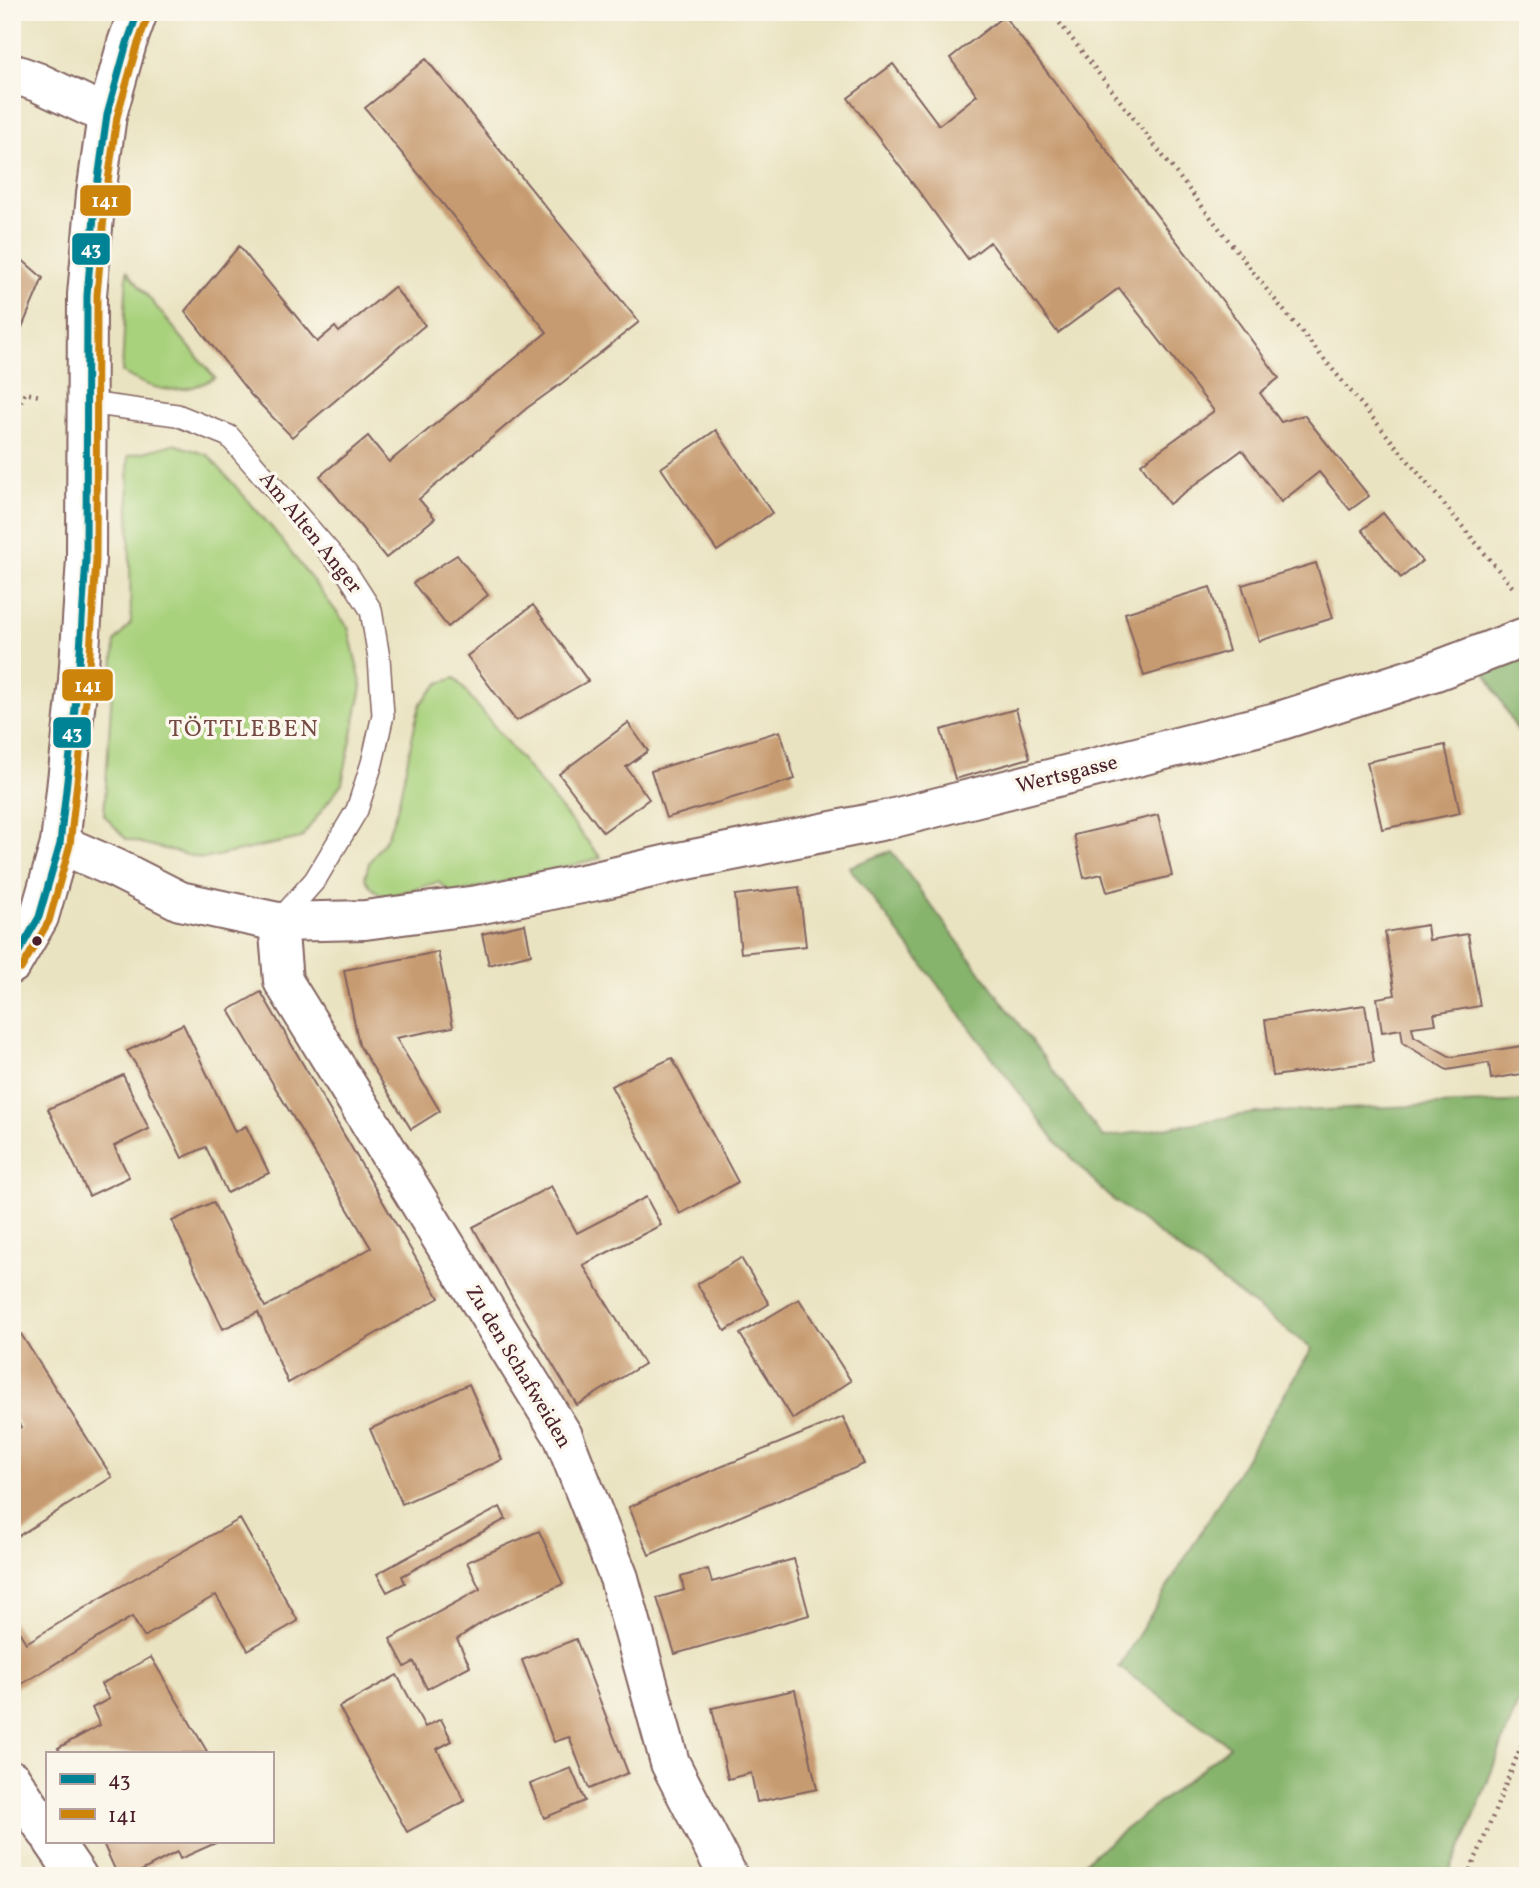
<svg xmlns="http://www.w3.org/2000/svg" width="1540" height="1888" font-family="Vollkorn,serif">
<rect width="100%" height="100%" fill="#fbf7ec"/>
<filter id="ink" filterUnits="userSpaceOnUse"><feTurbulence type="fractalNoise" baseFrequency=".0143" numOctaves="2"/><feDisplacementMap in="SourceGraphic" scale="14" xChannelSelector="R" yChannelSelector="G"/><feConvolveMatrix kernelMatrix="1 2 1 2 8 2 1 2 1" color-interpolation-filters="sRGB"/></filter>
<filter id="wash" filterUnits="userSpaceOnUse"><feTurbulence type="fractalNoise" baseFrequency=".00686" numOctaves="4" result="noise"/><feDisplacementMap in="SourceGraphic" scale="28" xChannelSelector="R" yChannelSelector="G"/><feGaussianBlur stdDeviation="1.57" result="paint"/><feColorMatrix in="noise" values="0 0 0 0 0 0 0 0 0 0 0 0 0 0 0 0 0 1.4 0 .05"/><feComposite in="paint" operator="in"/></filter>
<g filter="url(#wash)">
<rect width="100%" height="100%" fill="#eae3c1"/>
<g fill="#a9d27d" stroke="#7a7854" stroke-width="2">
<path d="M127 271 215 378C181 396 155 393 122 372Z"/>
<polygon points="174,444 208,455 273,529 348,627 362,687 342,783 301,838 203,859 126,839 104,815 115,642 131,623 128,456"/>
<polygon points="455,678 601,858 453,894 438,882 398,894 380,895 371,887 365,878 369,863 387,837 398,806 416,720 421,703 439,683"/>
</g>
<g fill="#86b46c" stroke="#686a4c" stroke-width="2">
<polygon points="1528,655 1528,750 1485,672"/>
<polygon points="891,851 1103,1138 1254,1113 1528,1101 1528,1677 1467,1835 1447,1876 1075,1876 1072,1872 1230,1746 1119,1667 1312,1349 1107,1195 1054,1139 849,867"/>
</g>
<g id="blocks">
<g fill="#c79b71">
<polygon points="1004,16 1231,312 1279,378 1260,393 1281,422 1304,415 1369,496 1350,510 1319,472 1281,502 1242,450 1169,504 1141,464 1214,411 1119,288 1058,333 990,242 968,259 923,197 848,98 893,64 939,125 977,95 950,58"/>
<polygon points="426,59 639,322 562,383 527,408 419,499 435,518 386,558 320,476 368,436 389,462 547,332 365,108"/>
<polygon points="239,246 317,342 335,327 339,332 394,287 425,325 292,437 251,395 185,311"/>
<polygon points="12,251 43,278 20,332 12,325"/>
<polygon points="716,430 772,513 717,551 661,468"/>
<polygon points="1383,513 1422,561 1401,578 1362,530"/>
<polygon points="457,555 488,595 448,627 413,583"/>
<polygon points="1316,563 1333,618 1259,641 1242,585"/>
<polygon points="1210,587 1229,651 1144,676 1125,613"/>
<polygon points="533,605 588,681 516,721 467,656"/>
<polygon points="1016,709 1030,758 955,779 941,730"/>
<polygon points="628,723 648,751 626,767 649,799 603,832 559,774"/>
<polygon points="780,731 795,779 666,818 651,771"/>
<polygon points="1445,745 1460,813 1382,829 1367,762"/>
<polygon points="1158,815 1172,876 1107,892 1102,874 1084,878 1074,835"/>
<polygon points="799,887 806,946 741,953 735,895"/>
<polygon points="525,924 531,954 489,965 482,934"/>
<polygon points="1427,925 1429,940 1468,934 1480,1006 1434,1014 1436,1024 1412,1027 1414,1036 1451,1057 1528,1045 1528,1073 1491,1079 1489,1063 1447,1070 1403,1043 1401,1029 1382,1032 1377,998 1395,995 1385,932"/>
<polygon points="438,952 453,1027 396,1038 440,1111 411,1129 359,1045 344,970"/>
<polygon points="261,992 439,1298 288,1383 258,1312 223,1329 172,1221 213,1202 265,1307 371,1248 229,1010"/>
<polygon points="1365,1005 1374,1062 1273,1076 1265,1020"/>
<polygon points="183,1024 235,1132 246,1126 269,1173 227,1193 206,1147 182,1158 136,1065 127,1051"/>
<polygon points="672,1058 738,1182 680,1214 611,1086"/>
<polygon points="123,1075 149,1129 114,1146 129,1177 89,1196 48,1109"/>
<polygon points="551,1186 577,1233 646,1197 661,1225 583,1265 644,1364 577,1405 512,1297 473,1227"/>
<polygon points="741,1258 769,1304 725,1331 697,1284"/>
<polygon points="799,1299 851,1381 793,1419 740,1334"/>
<polygon points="19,1331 112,1477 12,1540 12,1433 21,1427 12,1414 12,1336"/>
<polygon points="469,1384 502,1460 402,1504 370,1429"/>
<polygon points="843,1417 864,1464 649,1555 629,1507 706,1473"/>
<polygon points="500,1507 506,1519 402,1576 405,1583 387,1592 377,1574"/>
<polygon points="240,1519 298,1621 248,1650 216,1595 144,1637 132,1617 12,1690 12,1620 26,1643 116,1589"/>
<polygon points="539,1531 563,1584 492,1616 457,1639 470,1666 427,1689 414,1662 405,1667 390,1639 480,1589 467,1562"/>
<polygon points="794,1559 809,1615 675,1654 657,1598 684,1590 681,1577 708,1569 712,1582"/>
<polygon points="576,1639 628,1773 589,1789 569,1737 554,1742 522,1660"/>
<polygon points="151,1657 208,1753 61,1753 58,1748 100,1725 92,1708 109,1699 101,1684"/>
<polygon points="397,1675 425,1727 441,1719 452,1741 437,1749 465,1801 407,1832 339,1707"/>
<polygon points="795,1690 817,1789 757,1802 751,1773 728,1779 712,1708"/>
<polygon points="571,1768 585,1801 544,1818 530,1784"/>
<polygon points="102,1841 220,1841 180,1859 177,1852 132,1876 118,1876"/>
</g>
</g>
</g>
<g filter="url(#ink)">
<use href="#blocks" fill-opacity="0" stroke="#826460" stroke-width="2"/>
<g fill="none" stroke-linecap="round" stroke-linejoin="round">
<g stroke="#826460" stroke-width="24">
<polyline id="lane" points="88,403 177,415 229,436 346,571 371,610 379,658 383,715 372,763 357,810 315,880 278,922"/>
</g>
<g stroke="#826460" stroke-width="42">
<g id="street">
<polyline points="12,73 37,82 107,115"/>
<polyline points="60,844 117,869 180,901 278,922 365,920 477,905 596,881 673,863 886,820 1276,722 1433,672 1528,636"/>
<polyline points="278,922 283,981 563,1436 619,1578 670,1763 728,1876"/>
<polyline points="12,1780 47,1832"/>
<polyline points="53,1841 77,1876"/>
</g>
</g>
<g stroke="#826460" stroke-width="42">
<polyline id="secondary" points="12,964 39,917 60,844 78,681 86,559 87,295 96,194 107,115 127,43 138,12"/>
</g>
<g stroke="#826460" stroke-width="4.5" stroke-dasharray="2 5" stroke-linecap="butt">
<polyline points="1051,12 1271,295 1515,590"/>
<polyline points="12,421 25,393 40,396"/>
<polyline points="1467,1876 1479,1851 1528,1729"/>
</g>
<use href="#lane" stroke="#fff" stroke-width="21"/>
<use href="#street" stroke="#fff" stroke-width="38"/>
<use href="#secondary" stroke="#fff" stroke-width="38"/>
<g stroke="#fbf7ec" stroke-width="12">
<polyline id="bus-1" points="12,964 39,917 60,844 78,681 86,559 87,295 96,194 107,115 127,43 138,12"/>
</g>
<g stroke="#fbf7ec" stroke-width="12">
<polyline id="bus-2" points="21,969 49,921 70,845 88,682 96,560 97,295 106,195 117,117 137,46 148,16"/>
</g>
<use href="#bus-1" stroke="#008495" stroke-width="7"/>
<use href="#bus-2" stroke="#cc840b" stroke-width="7"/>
</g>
</g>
<circle fill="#4a1f2b" stroke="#fbf7ec" stroke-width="2.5" cx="37" cy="941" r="6"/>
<g text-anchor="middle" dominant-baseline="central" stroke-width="7" stroke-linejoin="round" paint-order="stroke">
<g font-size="21" fill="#4a1f2b" stroke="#fbf7ec">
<text transform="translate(310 533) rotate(51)">Am Alten Anger</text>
<text transform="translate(1067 775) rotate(-14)">Wertsgasse</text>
<text transform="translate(518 1367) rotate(59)">Zu den Schafweiden</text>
</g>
<g font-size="24" letter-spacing="2" fill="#764a44" stroke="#fbf7ec">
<text x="244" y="730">TÖTTLEBEN</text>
</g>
</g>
<g stroke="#fbf7ec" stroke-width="2.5">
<rect x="79" y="184" width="53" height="33" rx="7" fill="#cc840b"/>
<rect x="71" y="232" width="40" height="34" rx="7" fill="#008495"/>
<rect x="61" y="668" width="53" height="34" rx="7" fill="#cc840b"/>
<rect x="52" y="716" width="40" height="33" rx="7" fill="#008495"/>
</g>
<g font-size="19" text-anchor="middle" font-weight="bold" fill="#fff">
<text x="105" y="207">141</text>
<text x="91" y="255">43</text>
<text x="88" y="692">141</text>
<text x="72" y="739">43</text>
</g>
<rect width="1540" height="1888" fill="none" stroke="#fbf7ec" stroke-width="42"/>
<rect x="46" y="1752" width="228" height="91" fill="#fbf7ec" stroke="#b4a19f" stroke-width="2"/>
<rect x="60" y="1774" width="35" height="10" fill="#008495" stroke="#b4a19f" stroke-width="2"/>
<text x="108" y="1786" font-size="21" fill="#4a1f2b">43</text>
<rect x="60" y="1809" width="35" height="10" fill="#cc840b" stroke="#b4a19f" stroke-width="2"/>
<text x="108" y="1822" font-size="21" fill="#4a1f2b">141</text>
</svg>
